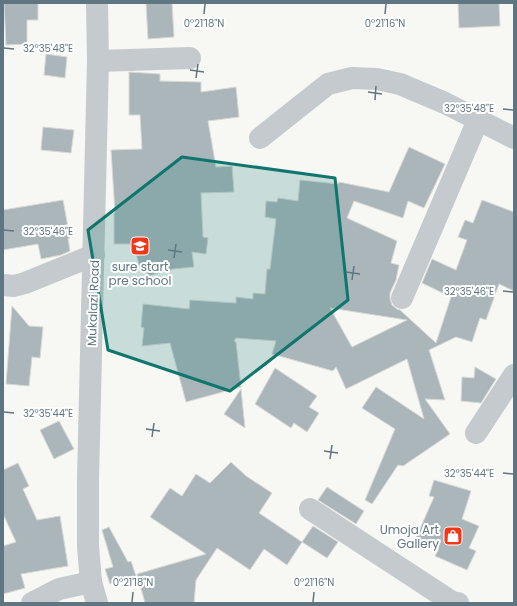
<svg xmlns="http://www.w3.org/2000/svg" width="517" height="606" font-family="Poppins,sans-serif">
<rect width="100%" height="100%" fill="#f7f7f4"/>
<g fill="#aab6ba" stroke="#d9d9d6" fill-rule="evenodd">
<polygon points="4,3 38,3 38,20 27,20 27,44 6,45"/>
<polygon points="146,3 172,3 174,37 148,39"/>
<polygon points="458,3 499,3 500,26 459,28"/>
<polygon points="46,54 67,57 65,78 44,75"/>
<polygon points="129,72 160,74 160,81 201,82 201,92 236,87 239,117 208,121 216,167 232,166 234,192 201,193 203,237 208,238 206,254 192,252 194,267 173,269 148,276 145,266 140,268 136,254 133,255 130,244 114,244 114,213 115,213 111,150 142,149 140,115 129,115"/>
<polygon points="43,127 74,130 71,153 41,150"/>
<path d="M409 147 445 164 424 208 408 201 403 218 354 201 347 218 397 241 391 263 399 265 396 280 390 293V299L392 305 397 309 400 310 436 343 451 297 422 283 432 259 456 270 467 240 458 237 465 220 473 223 482 200 514 212V291L499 284 486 320 480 318 472 342 456 337 429 350 445 400 425 399 450 434 403 466 398 465 372 504 365 500 395 429 362 408 376 387 424 419 407 359 346 389 336 367 333 371 272 354 276 341 236 338 234 341 236 342 241 387 186 402 170 343 142 346 144 328 141 327 143 304 189 309 190 300 236 303V297L253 299V293L265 294 267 269H270L276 219 265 217 266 201 277 202 278 198 298 201 300 180 338 184 339 182 389 192ZM330 308 407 320 352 347Z"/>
<polygon points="63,200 70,238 68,238 70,251 61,255 41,259 38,244 3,250 3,210"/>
<polygon points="12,306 29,326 43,327 40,358 32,357 29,386 6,384"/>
<polygon points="475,367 496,379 481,403 461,401 462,377 474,378"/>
<polygon points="275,368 317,396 309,407 319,413 307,432 294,423 291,428 255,404"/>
<polygon points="241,389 245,428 224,414"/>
<polygon points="59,421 74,449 54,459 40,430"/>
<polygon points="231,462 246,476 272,493 259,513 302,542 287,565 264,549 250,570 217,548 196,580 194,603 145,603 137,574 206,554 150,517 170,488 182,496 196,474 210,483"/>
<polygon points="18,463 29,486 23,489 37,520 60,516 68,566 21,574 25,588 3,594 3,546 16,542 3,514 3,470"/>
<polygon points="434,480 471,491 462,519 479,526 469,548 476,551 467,570 435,556 439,548 416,538 434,497 429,496"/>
<polygon points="327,487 364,511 356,524 318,500"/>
<polygon points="313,526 338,542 327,558 302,542"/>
<polygon points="109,527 128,562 131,561 136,576 110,584 105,569 113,567 102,530"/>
</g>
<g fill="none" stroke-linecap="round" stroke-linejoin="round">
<g stroke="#c4cacd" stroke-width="22">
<polyline points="98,61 190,58"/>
<polyline points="260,138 328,84 352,78 377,79 400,84 445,103 514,138"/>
<polyline points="3,285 14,286 25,283 94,255"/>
<polyline points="402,298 478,120"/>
<polyline points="476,433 514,375"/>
<polyline points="310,509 452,602 458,603"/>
<polyline points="32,603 59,589 91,582"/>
<polyline points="97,603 91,582 88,546 88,479 98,61 97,3"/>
</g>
</g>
<path fill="#0f766e" fill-opacity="0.2" stroke="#0f766e" stroke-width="3" stroke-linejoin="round" d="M182 157 335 178 348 300 230 391 108 350 88 230Z"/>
<path fill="none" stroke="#5f7682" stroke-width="1.5" d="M204 14 205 4M385 14 386 4M4 48 14 49M190 70 204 72M196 78 198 64M368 92 382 94M375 100 376 86M503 109 513 110M4 230 14 231M168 250 182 252M174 258 176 244M346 272 360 274M352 280 354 266M503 291 513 292M4 412 14 413M146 429 160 431M152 437 154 423M324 451 338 453M330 459 332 445M503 473 513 474M132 602 133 592M313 602 314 592"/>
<defs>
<g id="school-square" transform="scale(1)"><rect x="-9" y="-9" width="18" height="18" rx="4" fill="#f33618" stroke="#fff"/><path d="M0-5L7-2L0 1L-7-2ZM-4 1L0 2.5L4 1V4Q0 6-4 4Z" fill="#fff"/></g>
<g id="shop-square" transform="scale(1)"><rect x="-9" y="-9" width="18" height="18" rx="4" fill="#f33618" stroke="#fff"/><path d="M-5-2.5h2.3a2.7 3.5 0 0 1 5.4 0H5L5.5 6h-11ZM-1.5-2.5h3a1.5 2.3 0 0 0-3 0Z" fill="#fff"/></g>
</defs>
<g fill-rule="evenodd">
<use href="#school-square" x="140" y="246"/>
<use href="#shop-square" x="453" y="536"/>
</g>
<g text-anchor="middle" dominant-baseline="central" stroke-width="4" stroke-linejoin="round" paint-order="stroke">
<g font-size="12" fill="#5f7682" stroke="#fff">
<text x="140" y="266">sure start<tspan x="140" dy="14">pre school</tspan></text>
<text x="439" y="529" text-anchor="end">Umoja Art<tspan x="439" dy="14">Gallery</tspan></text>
</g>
<g font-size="12" fill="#5f7682" stroke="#fff">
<text transform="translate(93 303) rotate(-88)">Mukalazi Road</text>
</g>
</g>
<g font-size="10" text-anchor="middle" fill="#5f7682" stroke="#fff" stroke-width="4" stroke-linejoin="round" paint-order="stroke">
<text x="204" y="27">0°21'18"N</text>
<text x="385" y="27">0°21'16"N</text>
<text x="48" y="52">32°35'48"E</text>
<text x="469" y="112">32°35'48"E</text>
<text x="48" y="235">32°35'46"E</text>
<text x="469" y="295">32°35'46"E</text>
<text x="48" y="417">32°35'44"E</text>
<text x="469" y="477">32°35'44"E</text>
<text x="133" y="586">0°21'18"N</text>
<text x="314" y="586">0°21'16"N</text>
</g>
<rect width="517" height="606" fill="none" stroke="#5f7682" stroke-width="8"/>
</svg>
